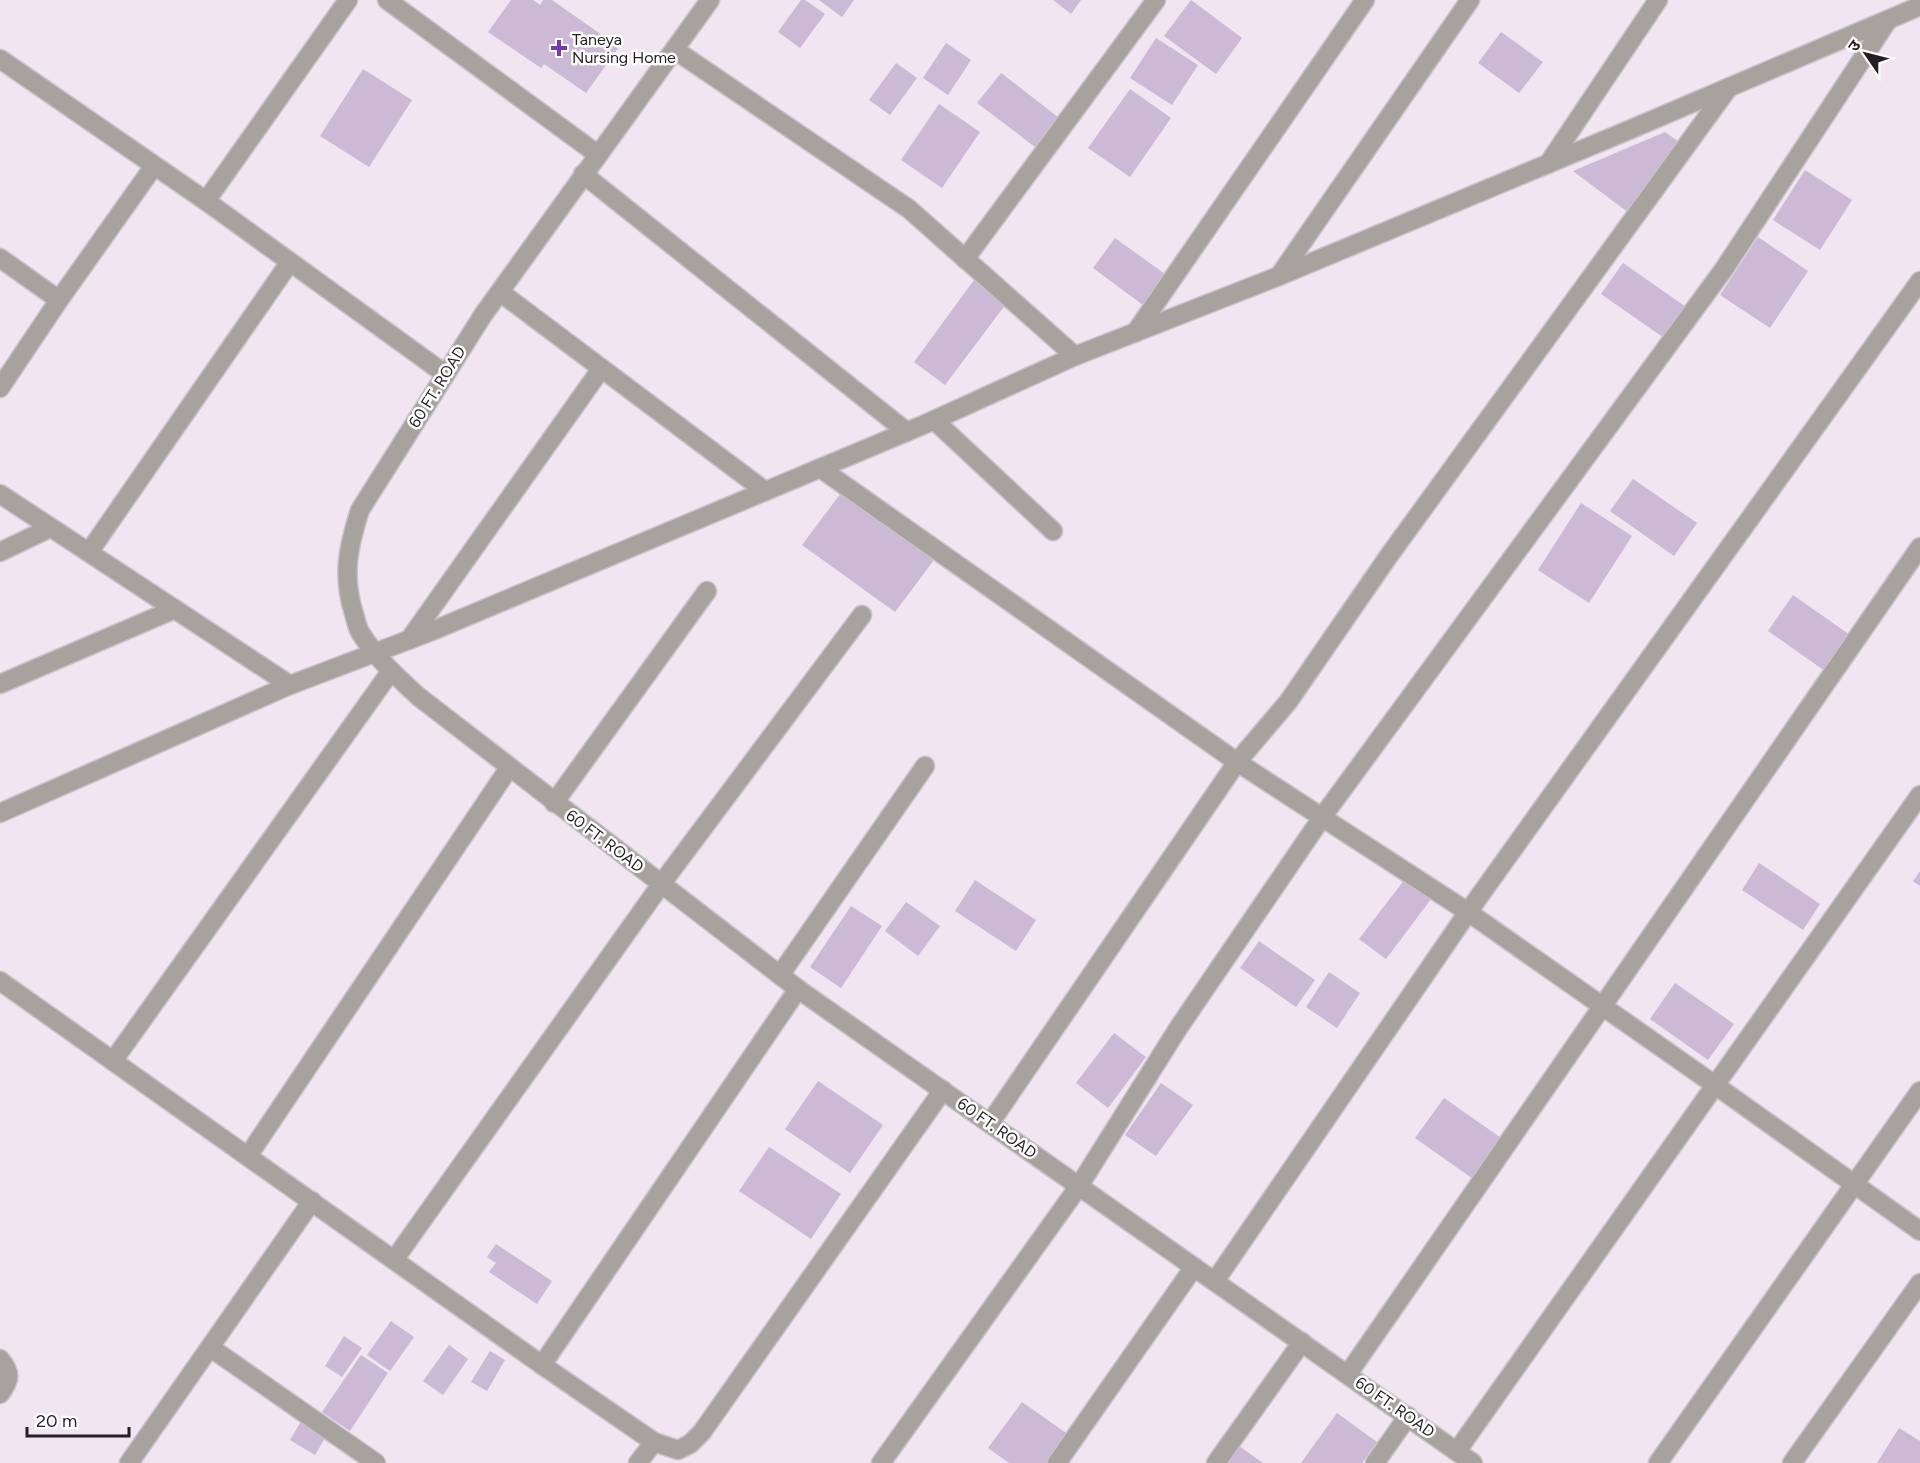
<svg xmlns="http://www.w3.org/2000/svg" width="1920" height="1463" font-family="Figtree,'Noto Sans Devanagari',sans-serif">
<rect width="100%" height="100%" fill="#f0e5f0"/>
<g fill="#cbb9d5">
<polygon points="511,0 533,0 540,5 543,0 552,0 619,47 586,93 544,64 541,68 488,32"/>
<polygon points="801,0 805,0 825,14 800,48 778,32"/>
<polygon points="819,0 854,0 842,17"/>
<polygon points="1053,0 1081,0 1071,14"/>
<polygon points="1191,0 1242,38 1216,74 1164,36"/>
<polygon points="1501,32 1543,62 1519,93 1478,63"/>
<polygon points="1156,38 1198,65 1172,105 1130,78"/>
<polygon points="946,43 971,60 948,95 923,78"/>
<polygon points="896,63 917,78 890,115 869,100"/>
<polygon points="363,69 412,100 369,167 320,136"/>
<polygon points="1001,73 1058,117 1035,147 977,103"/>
<polygon points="1130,89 1171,118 1130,177 1088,148"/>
<polygon points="939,104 980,132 942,188 901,160"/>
<polygon points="1665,132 1685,146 1633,216 1573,171"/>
<polygon points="1805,170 1852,200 1820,250 1773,220"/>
<polygon points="1758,237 1808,271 1770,328 1720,295"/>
<polygon points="1115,238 1165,274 1143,305 1093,268"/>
<polygon points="1623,263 1689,309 1667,340 1601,294"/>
<polygon points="974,280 1006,304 945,385 914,362"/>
<polygon points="1633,479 1697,523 1674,556 1610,511"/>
<polygon points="841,493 934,560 895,612 802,545"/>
<polygon points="1581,503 1632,536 1589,603 1538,570"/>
<polygon points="1793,595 1850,635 1825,671 1768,631"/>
<polygon points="1759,863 1820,904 1803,930 1742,890"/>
<polygon points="1920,871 1920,886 1913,881"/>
<polygon points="1405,879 1431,899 1386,959 1359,939"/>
<polygon points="975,880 1036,920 1016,951 955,911"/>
<polygon points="906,902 940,926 918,956 885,931"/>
<polygon points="851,906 882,926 841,988 810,967"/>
<polygon points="1259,941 1315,980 1296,1007 1240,968"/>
<polygon points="1329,972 1360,993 1337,1028 1306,1007"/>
<polygon points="1675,983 1734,1024 1708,1060 1650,1019"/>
<polygon points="1114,1033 1146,1057 1108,1108 1076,1083"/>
<polygon points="818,1081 883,1125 850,1173 785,1129"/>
<polygon points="1161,1083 1193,1105 1156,1156 1125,1135"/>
<polygon points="1444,1098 1504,1140 1476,1181 1415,1138"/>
<polygon points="769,1147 841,1194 811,1239 739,1191"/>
<polygon points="496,1244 552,1281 537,1304 489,1272 496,1263 487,1257"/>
<polygon points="391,1321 414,1337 390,1371 367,1355"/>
<polygon points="344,1336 362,1348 342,1377 325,1366"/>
<polygon points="449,1345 468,1359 443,1395 423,1381"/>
<polygon points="490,1351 505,1360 487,1391 471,1382"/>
<polygon points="361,1355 388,1373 350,1431 322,1412"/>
<polygon points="1022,1402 1069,1435 1049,1463 1009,1463 988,1448"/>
<polygon points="1337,1413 1377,1442 1362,1463 1301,1463"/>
<polygon points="303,1418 328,1433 315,1455 290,1440"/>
<polygon points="1899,1428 1920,1441 1920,1463 1877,1463"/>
<polygon points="1239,1446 1263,1463 1227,1463"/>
</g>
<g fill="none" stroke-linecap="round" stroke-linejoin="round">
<g stroke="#cbc1cb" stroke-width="21">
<g id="minor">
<polyline points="387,0 597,154"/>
<polyline points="675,50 909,209 1075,356"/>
<polyline points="0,59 206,201 445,374"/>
<polyline points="1548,164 1658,0"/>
<polyline points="583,174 907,432"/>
<polyline points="206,201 348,0"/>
<polyline points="0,258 59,300"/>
<polyline points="965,259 1156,0"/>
<polyline points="1279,276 1470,0"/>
<polyline points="500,292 765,491"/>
<polyline points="1135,333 1365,0"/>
<polyline points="0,388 59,300 154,166"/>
<polyline points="934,420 1053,531"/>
<polyline points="820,468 1237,762 1468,912 1715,1085 1920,1231"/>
<polyline points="0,494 290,685"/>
<polyline points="0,552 50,528"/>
<polyline points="89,552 290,262"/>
<polyline points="409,640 601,369"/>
<polyline points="0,684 175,609"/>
<polyline points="554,803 707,591"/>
<polyline points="0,813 290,685 432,631 923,425 1075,356 1279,276 1629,130 1920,6"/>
<polyline points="780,975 925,766"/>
<polyline points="0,981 542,1365 654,1442 678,1450 690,1444 702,1432 943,1090"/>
<polyline points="113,1061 391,671"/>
<polyline points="990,1123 1237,762 1288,702 1388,557 1729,87"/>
<polyline points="248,1156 509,768"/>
<polyline points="394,1260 662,883 862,615"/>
<polyline points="1215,1281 1468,912 1920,281"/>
<polyline points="211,1348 376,1463"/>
<path d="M0 1359C12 1373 10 1380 0 1394"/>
<polyline points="542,1365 798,989"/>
<polyline points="1348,1374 1920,547"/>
<polyline points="1457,1451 1920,795"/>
<polyline points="129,1463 312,1201"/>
<polyline points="638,1463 654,1442"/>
<polyline points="881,1463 1079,1186 1179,1027 1323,816 1724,269 1888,20"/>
<polyline points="1057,1463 1194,1267"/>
<polyline points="1216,1463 1302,1342"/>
<polyline points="1375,1463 1408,1416"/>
<polyline points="1658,1463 1920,1091"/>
<polyline points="1792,1463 1920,1283"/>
</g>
</g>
<g stroke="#cbc1cb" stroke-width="21">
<path id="tertiary" d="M710 0 483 315 360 510C348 547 342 576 354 614 356 620 357 627 360 632 375 657 397 677 419 697L798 989 1473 1463"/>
</g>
<use href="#minor" stroke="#a7a29e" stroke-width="18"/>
<use href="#tertiary" stroke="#a7a29e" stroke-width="18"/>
</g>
<path fill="#743bb2" stroke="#fff" stroke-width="2" d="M556 39h6v6h6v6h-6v6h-6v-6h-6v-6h6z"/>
<g text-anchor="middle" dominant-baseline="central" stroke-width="5" stroke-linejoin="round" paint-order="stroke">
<g font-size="16" fill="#231f23" stroke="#fff" text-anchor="start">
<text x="572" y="39">Taneya<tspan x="572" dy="18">Nursing Home</tspan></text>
</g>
<g font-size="16" fill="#231f23" stroke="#fff">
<text transform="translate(437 387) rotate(-58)">60 FT. ROAD</text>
<text transform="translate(605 841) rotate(37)">60 FT. ROAD</text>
<text transform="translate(997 1128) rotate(35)">60 FT. ROAD</text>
<text transform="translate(1395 1407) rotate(35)">60 FT. ROAD</text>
</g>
</g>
<g transform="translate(1866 54) rotate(305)" stroke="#ffffff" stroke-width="4.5" paint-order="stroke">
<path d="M0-4.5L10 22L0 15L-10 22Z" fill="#231f23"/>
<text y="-9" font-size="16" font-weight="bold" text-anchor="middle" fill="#231f23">उ</text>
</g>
<path d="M27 1427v9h102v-9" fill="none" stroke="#231f23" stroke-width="3"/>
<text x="36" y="1427" font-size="18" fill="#231f23" stroke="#ffffff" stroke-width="4.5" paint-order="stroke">20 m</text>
</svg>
